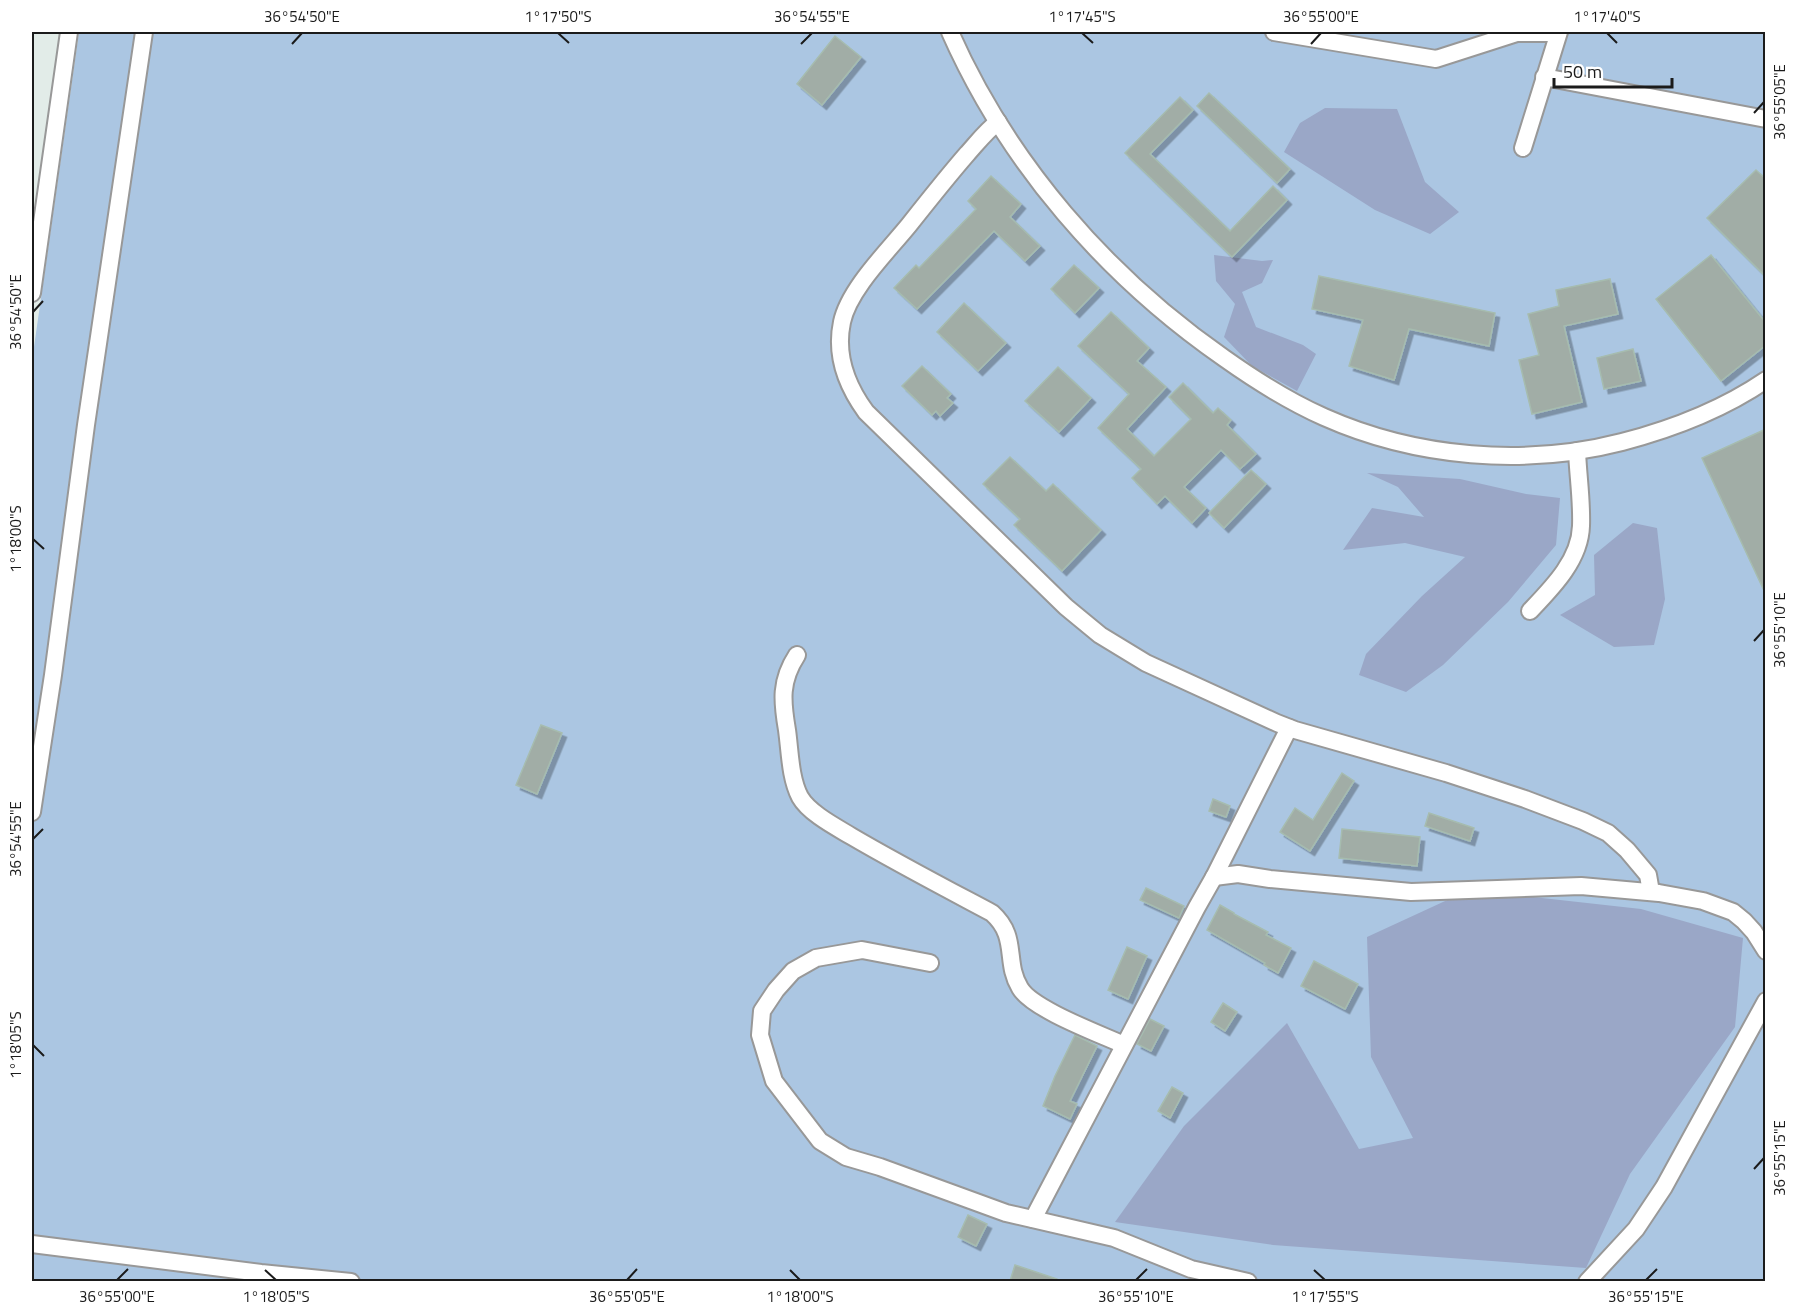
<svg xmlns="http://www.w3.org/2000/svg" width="1797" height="1313" font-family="'Titillium Web',sans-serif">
<defs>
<filter id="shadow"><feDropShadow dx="4.5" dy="4.5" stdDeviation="0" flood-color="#0004"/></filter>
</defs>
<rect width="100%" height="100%" fill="#e2ece8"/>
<polygon fill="#abc6e2" points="79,32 1765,32 1765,1281 32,1281 32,361"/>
<g fill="#9aa7c7">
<polygon points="1325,108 1397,109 1425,182 1459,212 1430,234 1375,210 1284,152 1300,123"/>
<polygon points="1214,255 1262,261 1273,260 1262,283 1242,292 1256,327 1303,345 1316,354 1297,391 1252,366 1224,337 1235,304 1216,281"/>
<polygon points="1367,473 1460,479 1526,494 1560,498 1556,545 1508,602 1443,665 1406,692 1359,675 1366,654 1422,596 1465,557 1405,543 1343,550 1372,508 1424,517 1398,487"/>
<polygon points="1633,523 1657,528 1665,599 1654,645 1614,647 1560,615 1595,595 1594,555"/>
<polygon points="1469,890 1641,909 1743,938 1735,1027 1630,1174 1586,1268 1273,1245 1115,1222 1184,1126 1287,1023 1359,1149 1413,1138 1371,1057 1367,937"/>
</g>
<g fill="#a1ada6" stroke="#a6bcaf" stroke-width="1.5" filter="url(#shadow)">
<polygon points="835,36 861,57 822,105 797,84"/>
<polygon points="1209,93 1290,169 1277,183 1197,106"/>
<polygon points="1180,97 1193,110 1150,154 1230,231 1273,186 1287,200 1232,257 1125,153"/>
<polygon points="1756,170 1766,179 1766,277 1707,218"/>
<polygon points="991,176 1021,204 1010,217 1040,246 1025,261 994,231 917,309 894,288 916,265 919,268 976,209 968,201"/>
<polygon points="1711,255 1766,323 1766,345 1721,381 1656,299"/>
<polygon points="1074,265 1099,288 1075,313 1051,289"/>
<polygon points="1319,276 1495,313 1489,346 1409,329 1394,380 1349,366 1363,320 1312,309"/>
<polygon points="1610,279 1618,314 1564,326 1582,402 1532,414 1519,360 1539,355 1528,314 1559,306 1556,290"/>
<polygon points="964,303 1006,343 978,371 937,332"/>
<polygon points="1111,312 1149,348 1137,361 1166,387 1127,429 1154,456 1191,419 1169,397 1183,383 1213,413 1218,408 1231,420 1227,425 1256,454 1240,469 1221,450 1184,487 1206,508 1192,523 1165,496 1157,504 1132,478 1141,469 1098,428 1129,394 1078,346"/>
<polygon points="1633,349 1641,381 1604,389 1597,358"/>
<polygon points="922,366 951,394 947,398 953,403 940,416 936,411 932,415 902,386"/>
<polygon points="1058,367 1091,398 1059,432 1025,401"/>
<polygon points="1766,429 1766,595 1702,458"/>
<polygon points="1010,457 1046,491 1053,484 1101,530 1062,571 1014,525 1020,519 983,484"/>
<polygon points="1251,470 1266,484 1224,528 1209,513"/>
<polygon points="541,725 562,733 537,794 516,785"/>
<polygon points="1342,773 1354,781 1310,851 1280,832 1295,808 1313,820"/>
<polygon points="1213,799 1230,806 1226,817 1209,811"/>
<polygon points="1429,813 1474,828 1470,841 1425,826"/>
<polygon points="1342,829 1420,837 1417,866 1339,858"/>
<polygon points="1146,888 1184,906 1179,918 1140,900"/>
<polygon points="1220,905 1234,913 1234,914 1268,932 1266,935 1291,948 1278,973 1264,965 1265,963 1207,930"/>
<polygon points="1127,947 1147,956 1128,999 1108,990"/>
<polygon points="1314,961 1358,984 1345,1009 1301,986"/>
<polygon points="1223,1003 1237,1012 1225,1031 1211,1022"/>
<polygon points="1150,1019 1164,1026 1151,1051 1137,1044"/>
<polygon points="1075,1035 1097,1046 1070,1101 1077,1104 1070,1119 1043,1106 1055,1076"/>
<polygon points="1172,1087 1183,1093 1170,1118 1158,1111"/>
<polygon points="968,1215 987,1224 976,1246 958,1237"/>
<polygon points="1015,1265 1057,1279 1057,1281 1010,1281"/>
</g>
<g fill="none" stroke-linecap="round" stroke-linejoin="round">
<g stroke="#989898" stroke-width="20">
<g id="street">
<path d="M950 32C1008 163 1106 276 1224 358 1255 380 1288 401 1324 417 1416 458 1525 467 1622 442 1672 429 1722 410 1766 380"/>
<polyline points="1274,32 1436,59 1517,33 1558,33"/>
<polyline points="1544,77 1766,119"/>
<path d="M998 122C986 131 977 143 967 154 947 177 928 201 909 225 888 251 849 289 842 322 835 355 847 386 866 412L1066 607 1100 635 1146 663 1277 723 1295 730 1446 773 1525 799 1583 821 1608 833 1627 850 1648 875 1651 892"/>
<polyline points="1523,148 1559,32"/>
<polyline points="32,293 69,32"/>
<path d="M1530 611C1552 588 1580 560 1581 526 1582 501 1578 476 1577 451"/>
<path d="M797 655C780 681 782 701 787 730 790 751 790 778 800 797 809 813 836 827 851 836 897 863 945 888 992 913 1019 937 1004 962 1020 988 1032 1009 1100 1034 1124 1045"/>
<polyline points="32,812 53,675 86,425 144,32"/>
<polyline points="1214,877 1238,874 1270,879 1411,892 1581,886 1659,893 1703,901 1733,912 1744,921 1754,932 1766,951"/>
<polyline points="930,963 862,950 816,958 793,971 776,990 762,1011 760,1035 774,1081 820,1141 846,1157 880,1167 1006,1213 1114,1238 1191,1269 1248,1282"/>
<polyline points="1033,1219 1197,907 1214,877 1289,728"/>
<polyline points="32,1244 261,1273 351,1282"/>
<polyline points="1587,1282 1636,1229 1664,1187 1766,1001"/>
</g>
</g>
<use href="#street" stroke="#fff" stroke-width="16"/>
</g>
<path fill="none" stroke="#1b1b1b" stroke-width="2" d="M558 33 569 43M1082 33 1093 43M1607 33 1617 43M292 44 302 33M801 44 812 33M1311 44 1321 33M1754 113 1764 102M33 312 43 301M33 539 44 549M1754 641 1764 630M33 839 43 829M33 1045 44 1056M1754 1169 1764 1158M265 1270 276 1280M790 1270 800 1280M1314 1270 1325 1280M117 1280 128 1269M627 1280 637 1269M1136 1280 1147 1269M1646 1280 1657 1269"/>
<rect width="1797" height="1313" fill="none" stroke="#ffffff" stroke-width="66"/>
<path d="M1554 78v9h118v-9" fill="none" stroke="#1b1b1b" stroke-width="3"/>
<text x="1563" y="78" font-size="18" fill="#1b1b1b" stroke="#ffffff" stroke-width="4.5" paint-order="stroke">50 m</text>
<rect x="33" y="33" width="1731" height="1247" fill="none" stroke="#1b1b1b" stroke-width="2"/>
<g font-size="15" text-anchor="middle" fill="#1b1b1b">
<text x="302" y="22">36°54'50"E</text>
<text x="558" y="22">1°17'50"S</text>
<text x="812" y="22">36°54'55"E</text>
<text x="1082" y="22">1°17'45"S</text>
<text x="1321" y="22">36°55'00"E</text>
<text x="1607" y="22">1°17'40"S</text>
<text transform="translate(1780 102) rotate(-90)" y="5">36°55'05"E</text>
<text transform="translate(16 312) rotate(-90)" y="5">36°54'50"E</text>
<text transform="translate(16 539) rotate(-90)" y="5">1°18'00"S</text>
<text transform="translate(1780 630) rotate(-90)" y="5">36°55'10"E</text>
<text transform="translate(16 839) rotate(-90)" y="5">36°54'55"E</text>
<text transform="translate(16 1045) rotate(-90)" y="5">1°18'05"S</text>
<text transform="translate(1780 1158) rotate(-90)" y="5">36°55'15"E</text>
<text x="117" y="1302">36°55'00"E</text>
<text x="276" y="1302">1°18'05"S</text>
<text x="627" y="1302">36°55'05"E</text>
<text x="800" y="1302">1°18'00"S</text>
<text x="1136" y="1302">36°55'10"E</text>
<text x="1325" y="1302">1°17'55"S</text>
<text x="1646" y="1302">36°55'15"E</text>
</g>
</svg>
